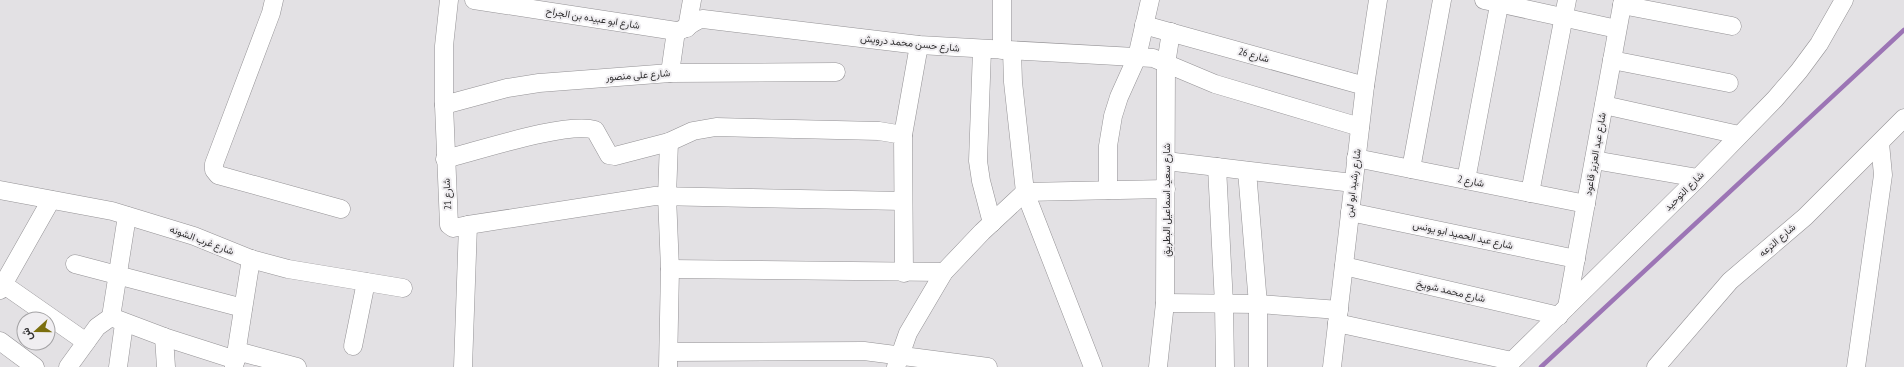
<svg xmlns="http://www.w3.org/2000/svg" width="1904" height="367" font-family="'PT Sans Narrow',Vazirmatn,sans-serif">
<rect width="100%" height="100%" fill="#e3e1e4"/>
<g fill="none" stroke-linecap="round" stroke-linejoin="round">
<polyline stroke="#9c75b5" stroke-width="4.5" points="1541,367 1904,30"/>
<g stroke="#949295" stroke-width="19">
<g id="minor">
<polyline points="274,0 271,13 214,164 214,170 218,175 341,209"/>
<polyline points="449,0 444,46 444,105 449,225 453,228 468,225 463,367"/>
<path d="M474 0 676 31C688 30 692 20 703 19L919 45 1153 58 1215 84 1360 127"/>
<polyline points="1484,0 1617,29"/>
<polyline points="1622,5 1732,26"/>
<polyline points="1144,25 1365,86"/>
<polyline points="687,28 692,0"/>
<polyline points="982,50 978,161 981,181 992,223"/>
<polyline points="1002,50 1002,0"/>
<polyline points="1012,51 1013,82 1025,192 1093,367"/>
<polyline points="1612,60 1729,83"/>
<polyline points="670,73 676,31"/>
<polyline points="444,105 507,88 539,83 670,73 836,72"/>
<polyline points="1604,105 1739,135"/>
<polyline points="903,135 919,45"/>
<polyline points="1356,158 1586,204"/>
<path d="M445 159C478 151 567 121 595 130L609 155 615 156 669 142 693 131 716 127 879 131 903 135 904 273"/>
<polyline points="1594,160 1698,178"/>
<polyline points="1166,161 1353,183"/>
<polyline points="1217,167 1224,304 1225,367"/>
<polyline points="1411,169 1442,0"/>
<polyline points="1247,171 1258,304 1258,367"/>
<polyline points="1466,180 1500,0"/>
<polyline points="0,190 112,211 194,236 251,259 288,269 403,288"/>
<polyline points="1108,190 1108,146 1113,116 1119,97 1137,57 1150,0"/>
<polyline points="1530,193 1567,0"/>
<polyline points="1350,212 1576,259"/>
<polyline points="468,225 655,196 903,201"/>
<polyline points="75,264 243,308"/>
<polyline points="1344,266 1559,316"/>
<polyline points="670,269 944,272"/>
<polyline points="0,282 86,342"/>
<polyline points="0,290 51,200"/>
<polyline points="1165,303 1258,304 1339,310"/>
<polyline points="1567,307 1623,0"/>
<polyline points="111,317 164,337 236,360"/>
<polyline points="1337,323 1512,361"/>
<polyline points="164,337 166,367"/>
<polyline points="0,341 35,367"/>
<polyline points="353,346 366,282"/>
<polyline points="237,351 297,367"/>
<polyline points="669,352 864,351 988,367"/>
<polyline points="68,367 97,327 111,317 127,216"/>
<polyline points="118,367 124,324"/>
<polyline points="234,367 251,259"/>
<polyline points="668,367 670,269 667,196 669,142"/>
<polyline points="896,367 908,333 944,272 982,232 1025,192 1166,189"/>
<polyline points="1158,367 1165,303 1166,64 1171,32"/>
<polyline points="1332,367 1365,86 1378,0"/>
<polyline points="1506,367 1698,178 1775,99 1799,71 1819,44 1844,0"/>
<polyline points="1656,367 1730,281 1805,217 1904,118"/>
<polyline points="1856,367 1883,175 1880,143"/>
</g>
</g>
<use href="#minor" stroke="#fff" stroke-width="18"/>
</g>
<g text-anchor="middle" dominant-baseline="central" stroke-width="4" stroke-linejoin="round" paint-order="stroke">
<g font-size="10" fill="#302f30" stroke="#f0eef1">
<text transform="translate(593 18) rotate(9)">شارع ابو عبيده بن الجراح</text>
<text transform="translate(910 43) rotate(6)">شارع حسن محمد درويش</text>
<text transform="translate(1254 55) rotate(15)">شارع 26</text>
<text transform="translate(638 75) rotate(-4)">شارع على منصور</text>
<text transform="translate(1595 154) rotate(-80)">شارع عبد العزيز قاعود</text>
<text transform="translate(1471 181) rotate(11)">شارع 2</text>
<text transform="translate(1353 183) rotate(-83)">شارع رشيد ابو لبن</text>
<text transform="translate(1684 191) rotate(-45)">شارع التوحيد</text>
<text transform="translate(447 194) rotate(-93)">شارع 21</text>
<text transform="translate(1166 200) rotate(-90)">شارع سعيد اسماعيل البطريق</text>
<text transform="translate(1463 235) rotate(12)">شارع عبد الحميد ابو يونس</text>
<text transform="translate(202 240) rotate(20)">شارع غرب الشونه</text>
<text transform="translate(1777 240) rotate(-41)">شارع الترعه</text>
<text transform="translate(1451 291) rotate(13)">شارع محمد شويخ</text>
</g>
</g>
<g transform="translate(36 331) rotate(249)"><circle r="19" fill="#f0eef1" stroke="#a3a2a4"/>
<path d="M0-3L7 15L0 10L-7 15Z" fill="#7c6f0e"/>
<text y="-6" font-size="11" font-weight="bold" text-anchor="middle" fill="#302f30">ش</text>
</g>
</svg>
